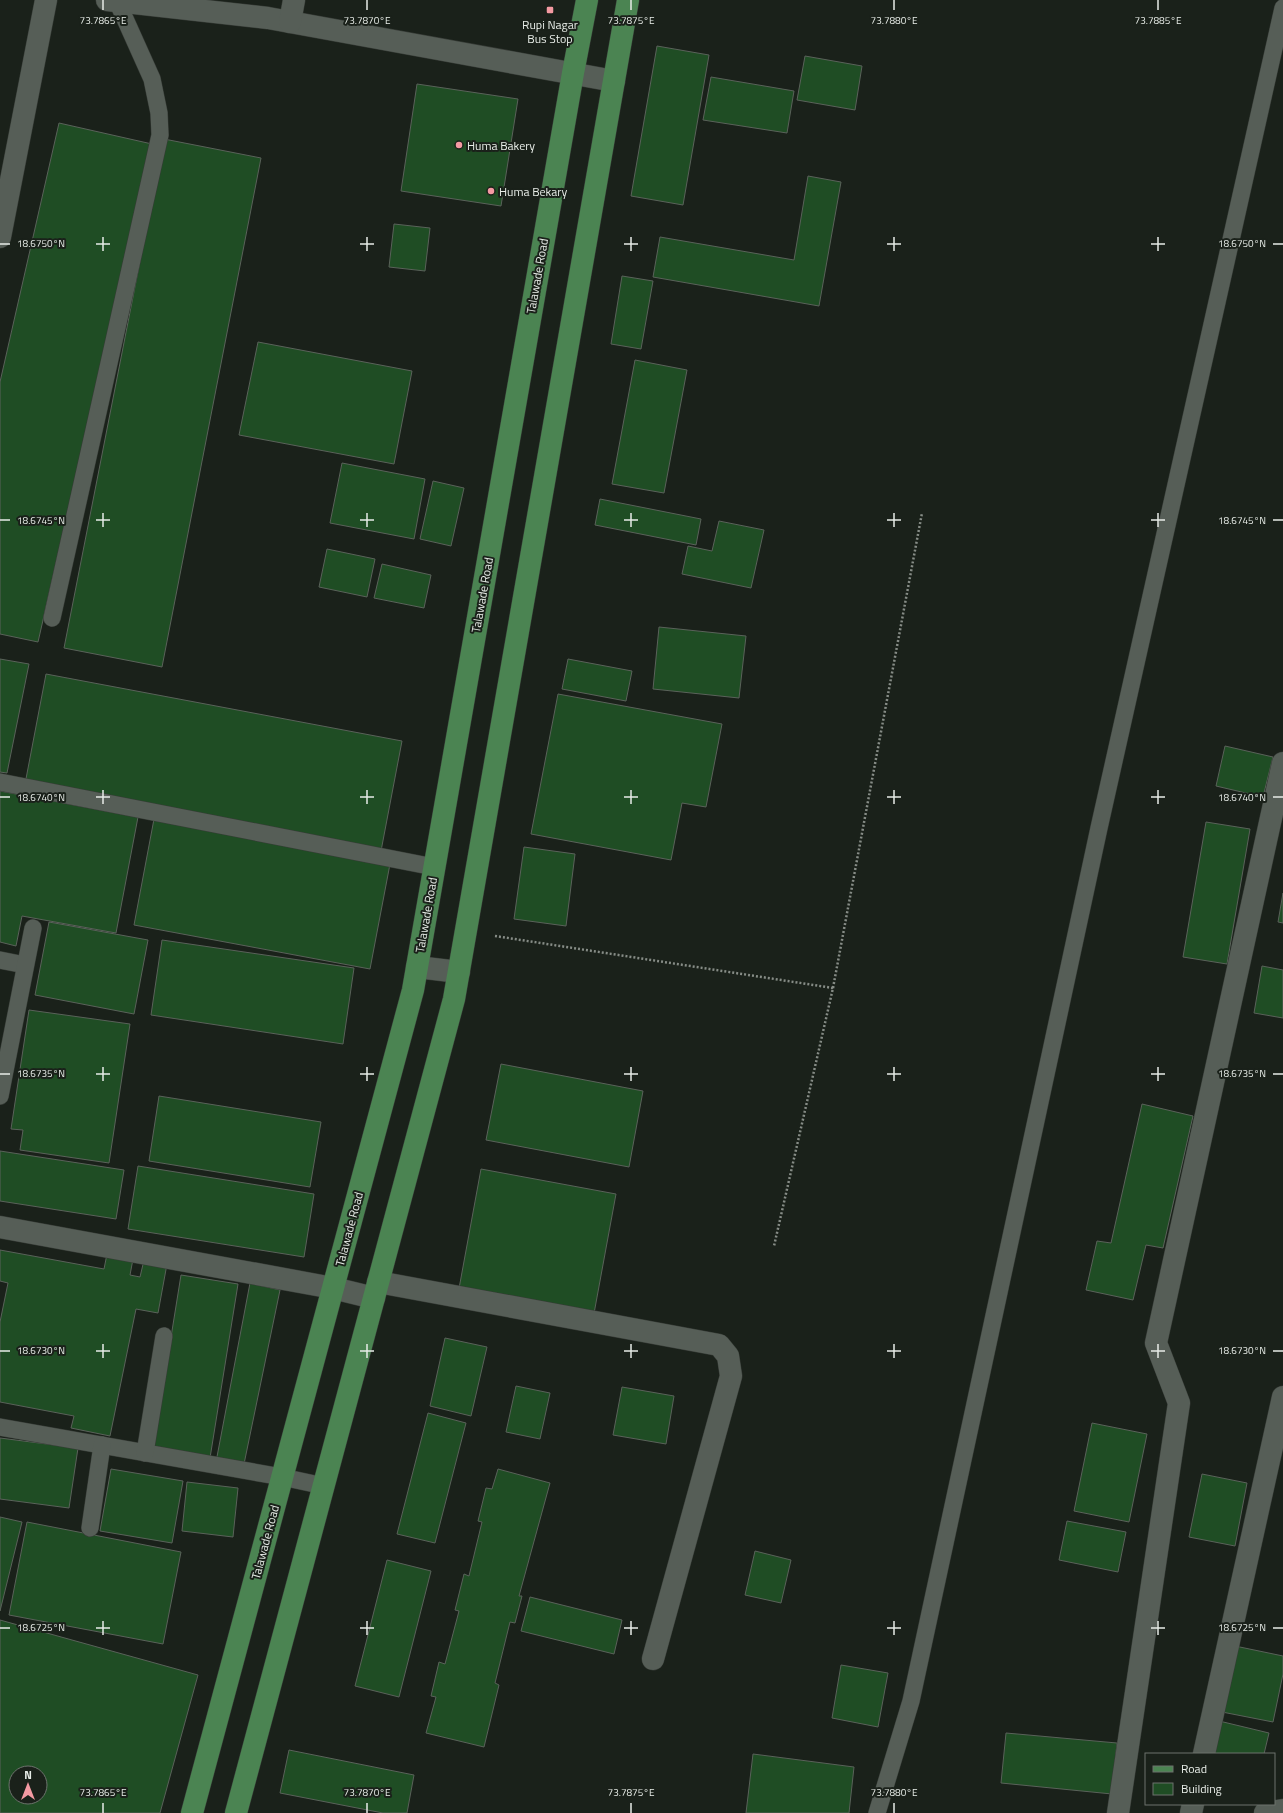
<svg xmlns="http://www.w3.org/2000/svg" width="1283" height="1813" font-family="'Titillium Web',sans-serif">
<rect width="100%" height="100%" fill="#1a211a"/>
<g fill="#1f4d24" stroke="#5a625a" fill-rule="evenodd">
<polygon points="657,46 709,55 683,205 631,196"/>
<polygon points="805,56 862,66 855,110 797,100"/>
<polygon points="711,77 794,91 787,133 703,120"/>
<polygon points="417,84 518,99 501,206 401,191"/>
<polygon points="59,123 152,144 38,642 0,634 0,382"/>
<polygon points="164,139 261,158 162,667 64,648"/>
<polygon points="808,176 841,182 819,306 653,277 660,237 794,260"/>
<polygon points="394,224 430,228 425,271 389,267"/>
<polygon points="622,276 653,281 641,349 611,344"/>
<polygon points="258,342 412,371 394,464 239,435"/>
<polygon points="635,360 687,370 664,493 612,484"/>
<polygon points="342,463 425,479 414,539 330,523"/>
<polygon points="433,481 464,488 451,546 420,539"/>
<polygon points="600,499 701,519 696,545 595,525"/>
<polygon points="719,521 764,530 751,588 682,574 688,546 712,551"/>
<polygon points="327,549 375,559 367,597 319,587"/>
<polygon points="382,564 431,575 424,608 374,598"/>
<polygon points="659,627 746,636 739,698 653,689"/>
<polygon points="0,659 29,664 7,773 0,772"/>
<polygon points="568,659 632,671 626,701 562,689"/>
<polygon points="46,674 402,741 381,851 25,784"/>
<polygon points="558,694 722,724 706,807 682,803 671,860 531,834"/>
<polygon points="1225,746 1273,757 1263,797 1216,786"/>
<polygon points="0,791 138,817 116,933 22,916 16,946 0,942"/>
<polygon points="154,819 390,864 370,969 134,925"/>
<polygon points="1206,822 1250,829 1227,964 1183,957"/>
<polygon points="524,847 575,854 566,926 514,919"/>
<polygon points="1283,893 1283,923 1278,922"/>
<polygon points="49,922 148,940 134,1014 35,995"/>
<polygon points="162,940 354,968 343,1044 151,1015"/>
<polygon points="1262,966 1283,970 1283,1018 1254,1013"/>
<polygon points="29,1010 130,1024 109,1163 20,1150 23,1130 11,1129"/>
<polygon points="501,1064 643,1091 629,1167 486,1140"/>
<polygon points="159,1096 321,1122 310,1187 149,1161"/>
<polygon points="1142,1104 1193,1116 1163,1248 1146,1245 1133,1300 1086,1290 1097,1241 1111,1243"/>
<polygon points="0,1151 124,1170 116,1219 0,1201"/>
<polygon points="138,1166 314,1194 304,1257 128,1229"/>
<polygon points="481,1169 616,1194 593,1319 458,1294"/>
<polygon points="0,1250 104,1269 107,1254 133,1259 130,1275 140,1277 144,1260 167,1264 158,1313 136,1309 110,1436 71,1428 74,1416 0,1402 0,1322 8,1283 0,1281"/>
<polygon points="181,1275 238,1284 210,1458 153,1449"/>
<polygon points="250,1283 280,1290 244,1464 216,1462"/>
<polygon points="445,1338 487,1347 471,1416 430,1406"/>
<polygon points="516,1386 550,1393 540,1439 506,1432"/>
<polygon points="622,1387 674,1396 666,1444 613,1435"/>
<polygon points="428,1413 466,1423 435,1543 397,1534"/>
<polygon points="1092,1423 1147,1434 1129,1522 1074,1511"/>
<polygon points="0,1438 78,1448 69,1508 0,1499"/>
<polygon points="111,1469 183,1481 172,1543 100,1531"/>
<polygon points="498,1469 550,1483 519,1596 522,1596 515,1623 510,1622 495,1683 499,1685 484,1747 426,1733 436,1697 431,1696 439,1662 445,1664 459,1611 455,1610 464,1574 469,1576 482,1522 478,1521 486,1488 492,1489"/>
<polygon points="1202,1474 1247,1483 1235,1546 1189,1537"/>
<polygon points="187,1482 238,1488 233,1537 182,1531"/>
<polygon points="0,1517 22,1522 0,1611"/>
<polygon points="1067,1521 1126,1532 1118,1572 1059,1560"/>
<polygon points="27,1522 181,1552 163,1644 9,1615"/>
<polygon points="755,1551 791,1560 781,1603 745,1595"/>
<polygon points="387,1560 431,1571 399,1697 355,1686"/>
<polygon points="530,1597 622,1620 614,1654 521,1631"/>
<path d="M0 1620 198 1675 160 1813H0ZM16 1773H40V1797H16Z"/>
<polygon points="1235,1646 1283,1656 1283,1674 1273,1722 1222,1712"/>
<polygon points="841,1665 888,1673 878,1727 832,1718"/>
<polygon points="1215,1720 1269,1733 1264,1754 1207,1754"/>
<polygon points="1006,1733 1117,1743 1112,1794 1001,1783"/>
<polygon points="289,1750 414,1775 407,1813 383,1813 280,1793"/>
<polygon points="753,1754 854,1767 849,1813 746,1813"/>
</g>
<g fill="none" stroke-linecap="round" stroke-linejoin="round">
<g stroke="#373c37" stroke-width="18">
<g id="service">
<polyline points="52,618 160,135 159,113 152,79 117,1"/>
<polyline points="0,782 434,867"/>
<polyline points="0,960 25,965"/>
<polyline points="0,1096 33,928"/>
<polyline points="0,1427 282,1477 324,1486"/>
<polyline points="145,1453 164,1336"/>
<polyline points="90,1528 102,1445"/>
<polyline points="877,1813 911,1701 1099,828 1283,8"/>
</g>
</g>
<g stroke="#373c37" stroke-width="23">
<g id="minor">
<polyline points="107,0 268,18 614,81"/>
<polyline points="290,22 294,0"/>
<polyline points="0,237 46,0"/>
<polyline points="0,1227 333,1288 374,1298"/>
<polyline points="378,1282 719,1345 728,1356 731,1376 653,1659"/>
<polyline points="1204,1754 1283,1397"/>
<polyline points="1118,1813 1179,1403 1156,1343 1283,763"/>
<polyline points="1191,1813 1193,1804"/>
</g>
</g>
<g stroke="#373c37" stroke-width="23">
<g id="tertiary">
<polyline points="417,967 459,972"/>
<polyline points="1265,1813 1283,1810"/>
</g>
</g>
<g stroke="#373c37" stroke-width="23">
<g id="primary">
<polyline points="192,1813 413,990 573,73 587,0"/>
<polyline points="236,1813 454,999 628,0"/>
</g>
</g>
<g stroke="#868c86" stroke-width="2.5" stroke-dasharray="2 2" stroke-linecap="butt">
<polyline points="495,936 833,988 774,1246"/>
<polyline points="833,988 922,513"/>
</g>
<use href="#service" stroke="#565e57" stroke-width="17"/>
<use href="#minor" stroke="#565e57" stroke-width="22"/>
<use href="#tertiary" stroke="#565e57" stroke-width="22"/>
<use href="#primary" stroke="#4b8452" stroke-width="22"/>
</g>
<path fill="none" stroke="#e7ece7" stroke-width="1.5" d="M103 0V10M367 0V10M631 0V10M894 0V10M1158 0V10M103 237V251M367 237V251M631 237V251M894 237V251M1158 237V251M0 244H10M96 244H110M360 244H374M624 244H638M887 244H901M1151 244H1165M1273 244H1283M103 513V527M367 513V527M631 513V527M894 513V527M1158 513V527M0 520H10M96 520H110M360 520H374M624 520H638M887 520H901M1151 520H1165M1273 520H1283M103 790V804M367 790V804M631 790V804M894 790V804M1158 790V804M0 797H10M96 797H110M360 797H374M624 797H638M887 797H901M1151 797H1165M1273 797H1283M103 1067V1081M367 1067V1081M631 1067V1081M894 1067V1081M1158 1067V1081M0 1074H10M96 1074H110M360 1074H374M624 1074H638M887 1074H901M1151 1074H1165M1273 1074H1283M103 1344V1358M367 1344V1358M631 1344V1358M894 1344V1358M1158 1344V1358M0 1351H10M96 1351H110M360 1351H374M624 1351H638M887 1351H901M1151 1351H1165M1273 1351H1283M103 1621V1635M367 1621V1635M631 1621V1635M894 1621V1635M1158 1621V1635M0 1628H10M96 1628H110M360 1628H374M624 1628H638M887 1628H901M1151 1628H1165M1273 1628H1283M103 1803V1813M367 1803V1813M631 1803V1813M894 1803V1813"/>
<g fill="#f49aa2" stroke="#1a211a" stroke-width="1.5">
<rect x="546" y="6" width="8" height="8" rx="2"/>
<circle cx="459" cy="145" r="4"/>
<circle cx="491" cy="191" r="4"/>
</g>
<g text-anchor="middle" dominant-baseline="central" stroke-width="4" stroke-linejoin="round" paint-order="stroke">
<g font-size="12" fill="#e7ece7" stroke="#1a211a" text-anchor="start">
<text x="550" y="24" text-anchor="middle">Rupi Nagar<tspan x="550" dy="14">Bus Stop</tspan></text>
<text x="467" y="145">Huma Bakery</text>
<text x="499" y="191">Huma Bekary</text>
</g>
<g font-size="12" fill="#e7ece7" stroke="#1a211a">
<text transform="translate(537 276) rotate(-80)">Talawade Road</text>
<text transform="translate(482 595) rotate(-80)">Talawade Road</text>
<text transform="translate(426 915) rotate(-80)">Talawade Road</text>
<text transform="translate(349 1229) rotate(-75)">Talawade Road</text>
<text transform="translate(265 1542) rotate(-75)">Talawade Road</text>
</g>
</g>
<g font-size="10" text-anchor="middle" fill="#e7ece7" stroke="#1a211a" stroke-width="4" stroke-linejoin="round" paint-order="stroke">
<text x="103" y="24">73.7865°E</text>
<text x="367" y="24">73.7870°E</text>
<text x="631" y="24">73.7875°E</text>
<text x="894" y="24">73.7880°E</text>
<text x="1158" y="24">73.7885°E</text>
<text x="41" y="247">18.6750°N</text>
<text x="1242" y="247">18.6750°N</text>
<text x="41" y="524">18.6745°N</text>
<text x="1242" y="524">18.6745°N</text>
<text x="41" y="801">18.6740°N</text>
<text x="1242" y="801">18.6740°N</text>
<text x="41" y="1077">18.6735°N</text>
<text x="1242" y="1077">18.6735°N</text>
<text x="41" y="1354">18.6730°N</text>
<text x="1242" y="1354">18.6730°N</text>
<text x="41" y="1631">18.6725°N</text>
<text x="1242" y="1631">18.6725°N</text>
<text x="103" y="1796">73.7865°E</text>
<text x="367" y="1796">73.7870°E</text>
<text x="631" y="1796">73.7875°E</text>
<text x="894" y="1796">73.7880°E</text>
</g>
<rect x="1145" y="1753" width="130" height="52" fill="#1a211a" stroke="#6c726c"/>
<rect x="1153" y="1766" width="20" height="6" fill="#4b8452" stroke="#6c726c"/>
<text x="1181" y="1773" font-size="12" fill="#e7ece7">Road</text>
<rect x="1153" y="1783" width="20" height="12" fill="#1f4d24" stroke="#6c726c"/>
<text x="1181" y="1793" font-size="12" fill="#e7ece7">Building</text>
<g transform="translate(28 1785)"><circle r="19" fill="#1a211a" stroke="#6c726c"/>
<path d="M0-3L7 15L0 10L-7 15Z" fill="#f49aa2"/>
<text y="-6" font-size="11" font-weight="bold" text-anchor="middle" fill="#e7ece7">N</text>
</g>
</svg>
